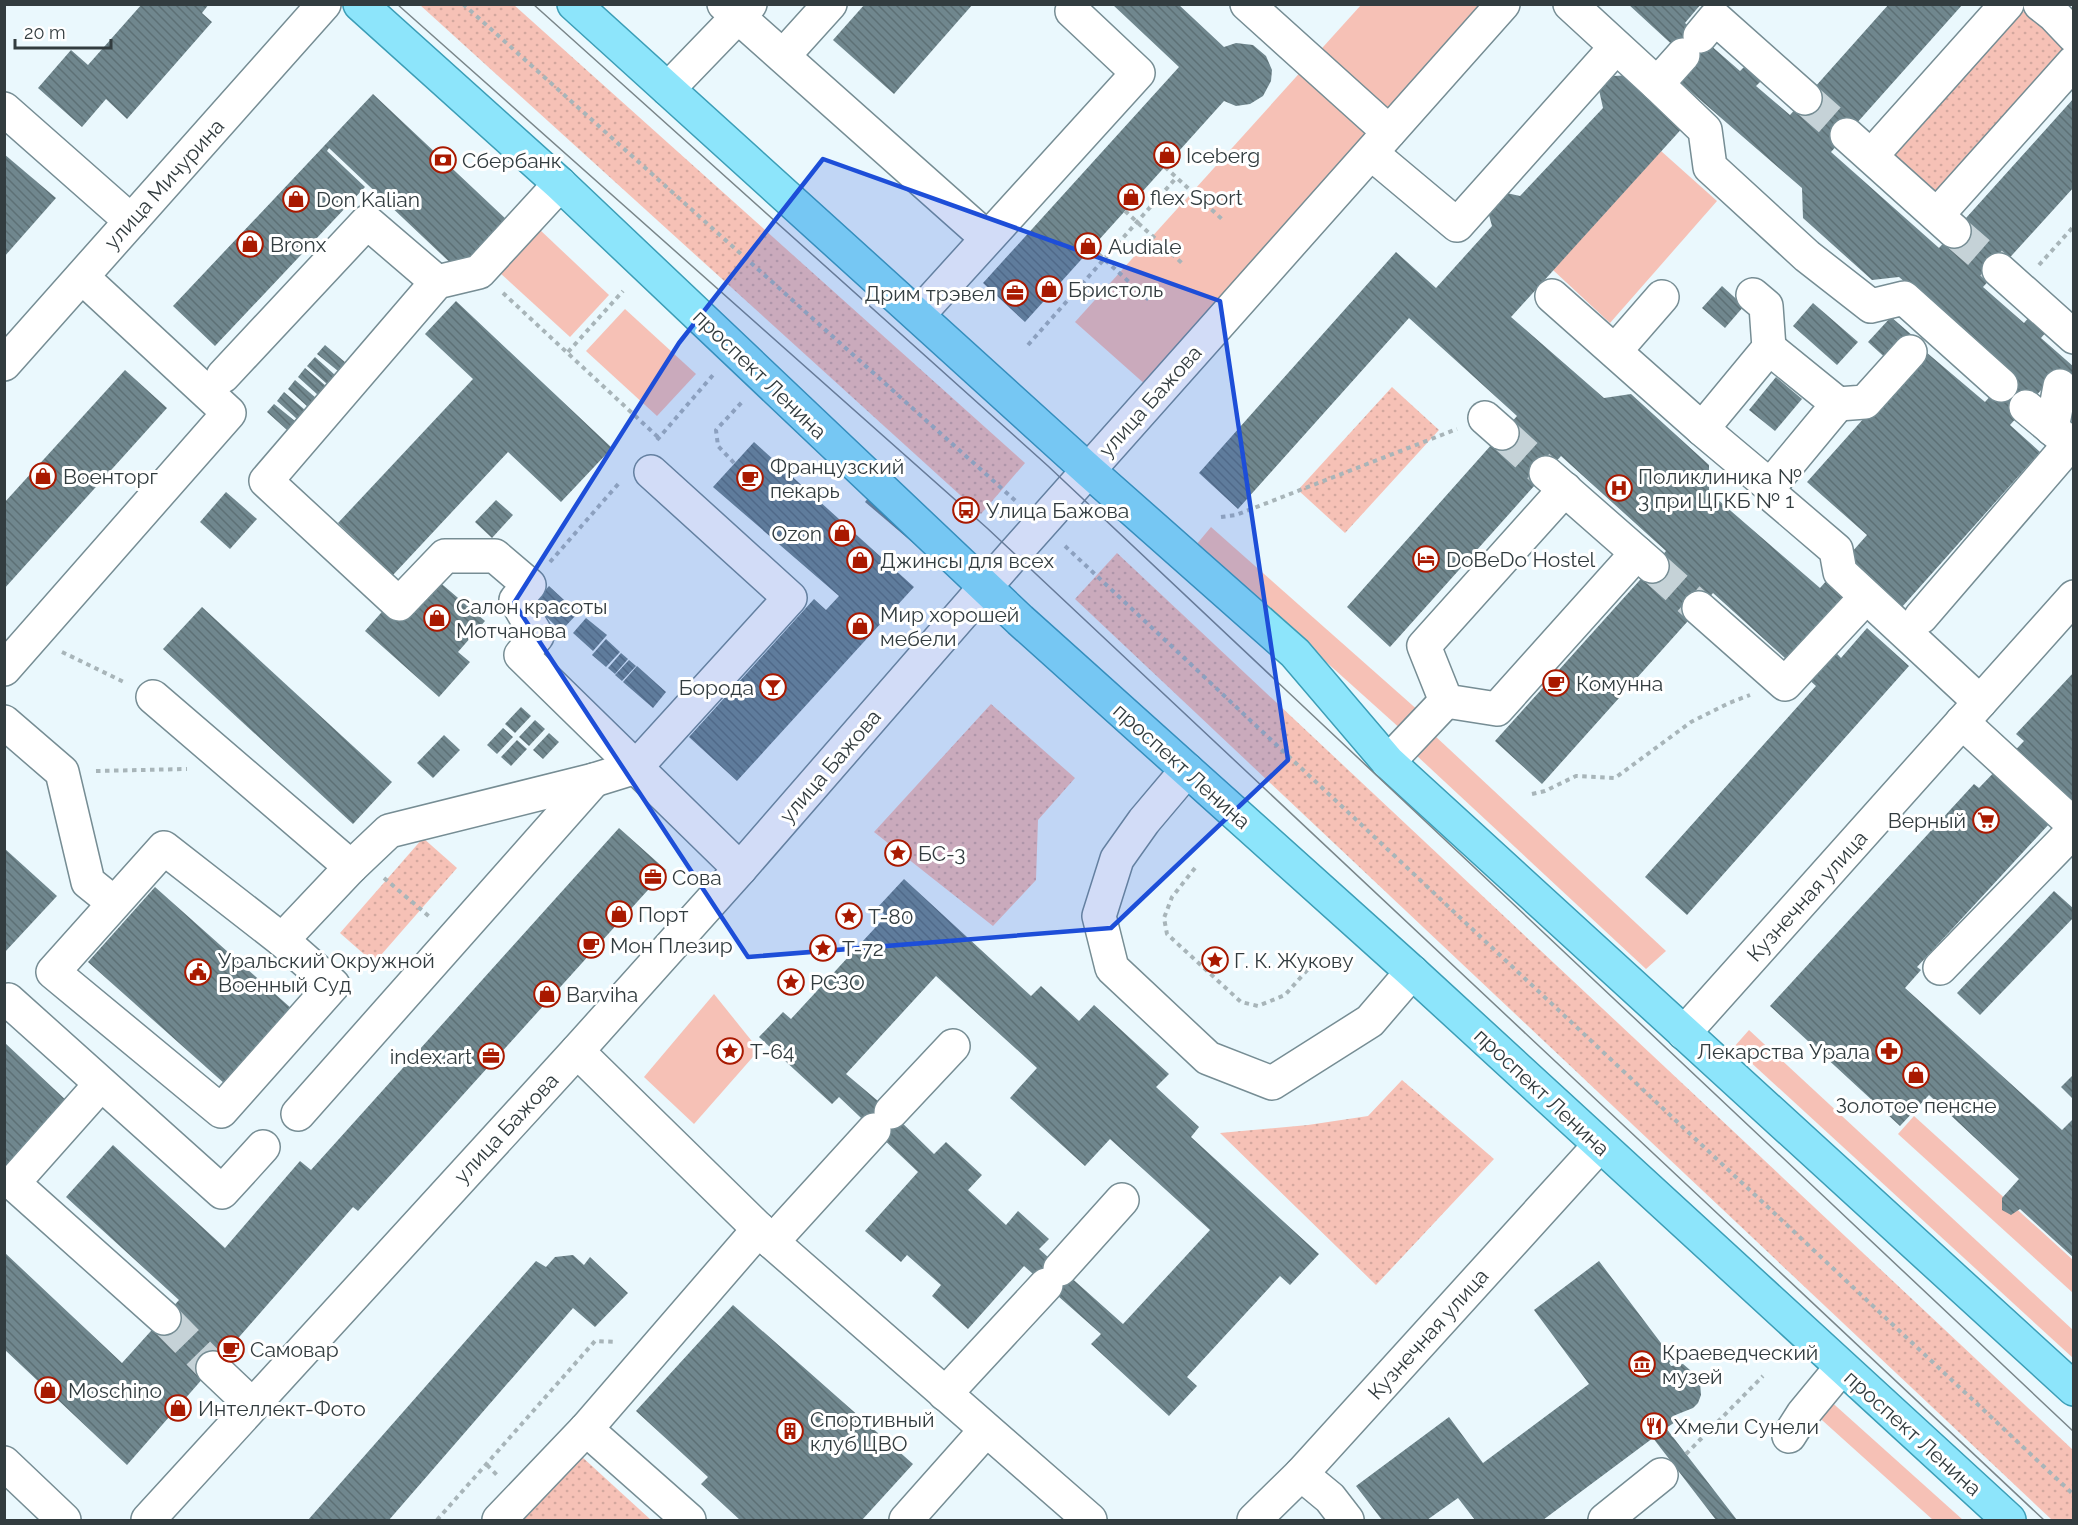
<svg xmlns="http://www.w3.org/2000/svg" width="2078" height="1525" font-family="Raleway,sans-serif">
<defs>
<pattern id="park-dots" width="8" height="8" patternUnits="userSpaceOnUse" patternTransform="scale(1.5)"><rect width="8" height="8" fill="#f6c1b6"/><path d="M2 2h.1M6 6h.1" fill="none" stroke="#d3a79e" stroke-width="1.8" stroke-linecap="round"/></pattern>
<pattern id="building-back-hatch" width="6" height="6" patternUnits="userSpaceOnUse" patternTransform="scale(1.5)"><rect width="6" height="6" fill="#70878e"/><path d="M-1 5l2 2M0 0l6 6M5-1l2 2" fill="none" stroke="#5d7075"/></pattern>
</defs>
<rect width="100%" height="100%" fill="#eaf8fd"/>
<g fill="#f6c1b6">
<polygon points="1361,5 1485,5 1147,386 1075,322"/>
<polygon points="1661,151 1717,201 1610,323 1553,270"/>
<polygon points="539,229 609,295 570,337 499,272"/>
<polygon points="625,309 696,374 657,416 586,351"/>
<polygon points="1211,527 1420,712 1403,731 1196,545"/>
<polygon points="1434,735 1666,951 1646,969 1416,755"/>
<polygon points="714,994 759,1050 694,1124 644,1077"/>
<polygon points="1749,1030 2073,1330 2073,1358 1734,1047"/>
<polygon points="1914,1116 2073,1260 2073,1293 1898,1134"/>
<polygon points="1827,1398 1963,1520 1933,1520 1813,1412"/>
</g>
<g fill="url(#park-dots)">
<polygon points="420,5 514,5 1025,463 981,514"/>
<polygon points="2024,11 2067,47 1938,193 1894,155"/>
<polygon points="1392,387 1439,430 1345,533 1298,490"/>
<polygon points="1117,553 2073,1450 2073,1520 2052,1520 1075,599"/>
<polygon points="991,704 1075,778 1038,820 1036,880 993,926 874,832"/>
<polygon points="423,838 457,868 374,963 340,933"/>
<polygon points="1402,1080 1494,1159 1376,1285 1220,1133 1308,1125 1368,1116"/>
<polygon points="581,1456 651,1520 522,1520"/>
</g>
<g fill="url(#building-back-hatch)" fill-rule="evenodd">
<polygon points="142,4 209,4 202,13 212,22 127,119 106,99 82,127 38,88 71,50 88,65"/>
<polygon points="865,4 973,4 894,94 833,40"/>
<polygon points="1112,4 1178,4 1224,47 1236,43 1253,45 1266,56 1272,70 1271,81 1263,96 1250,104 1236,106 1224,101 1025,322 983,283 1179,67"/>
<polygon points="1628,4 1701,4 1685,23 1740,71 1746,65 1763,79 1756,86 1790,115 1889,4 1963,4 1831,152 1939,248 2074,98 2074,187 1983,287 2024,323 2030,316 2047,331 2041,338 2074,367 2074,398 2051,379 2010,425 2040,452 1902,607 1871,580 1820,636 1841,658 1867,628 1909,666 1687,915 1645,877 1816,686 1713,593 1542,784 1495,741 1666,551 1561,456 1390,647 1347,607 1517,416 1409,318 1238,509 1199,473 1396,252 1436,288 1492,226 1487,208 1502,192 1520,196 1603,108 1599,90 1613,76 1632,75 1686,124 1511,317 1604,398 1631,394 1709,465 1709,492 1820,588 1867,535 1807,482 1898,380 1926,352 1985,402 2010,374 1899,277 1872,280 1803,218 1802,188 1675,78 1691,62"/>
<polygon points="373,94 508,221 460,272 329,148 327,151 365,187 215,346 173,306"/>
<polygon points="4,154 56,198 4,257"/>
<polygon points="1722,286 1744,306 1725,328 1702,308"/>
<polygon points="456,301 612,448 561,502 508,452 393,575 338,523 473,379 425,334"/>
<polygon points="1813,303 1858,342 1837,365 1793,326"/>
<polygon points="1891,317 1913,336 1890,362 1868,342"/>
<polygon points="325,345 346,363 338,371 317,354"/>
<polygon points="315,357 335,375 327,384 307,366"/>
<polygon points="305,368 326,386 318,395 298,377"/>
<polygon points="125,370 167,408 4,589 4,503"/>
<polygon points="1776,377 1802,399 1775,431 1749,410"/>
<polygon points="295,380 316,398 308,407 288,389"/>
<polygon points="284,392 305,410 297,419 277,401"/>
<polygon points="274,404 295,421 287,430 267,412"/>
<polygon points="754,442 914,587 737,781 689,737 814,599 826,610 839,596 713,487"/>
<polygon points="874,491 923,550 919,548 865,502"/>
<polygon points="226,492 257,519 230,549 200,522"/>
<polygon points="496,500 513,515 492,538 475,522"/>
<polygon points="430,574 485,621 458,652 470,662 439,697 365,631 388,605"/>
<polygon points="549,586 578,613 561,631 533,604"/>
<polygon points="202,607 392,782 353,824 163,649"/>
<polygon points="586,618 607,635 593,651 573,633"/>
<polygon points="606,639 620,652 606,667 592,655"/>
<polygon points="621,653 628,659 615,674 608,668"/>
<polygon points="629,660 636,666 622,681 615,675"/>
<polygon points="637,666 666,692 653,708 623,682"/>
<polygon points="2074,672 2074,797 1917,967 1921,970 1905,988 2062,1130 2074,1118 2074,1258 2020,1209 2011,1215 2002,1210 2002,1198 2019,1179 1929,1095 1900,1126 1770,1006 1974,784 1979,788 2024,741 2016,734"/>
<polygon points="521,707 531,716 515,733 505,724"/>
<polygon points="535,720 545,729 529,746 519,737"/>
<polygon points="503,728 513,737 497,754 487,745"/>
<polygon points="549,733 559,742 543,759 533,750"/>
<polygon points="444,735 460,750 433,778 417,763"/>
<polygon points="517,740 527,749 511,766 501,757"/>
<polygon points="619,828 666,870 358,1211 353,1207 127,1465 4,1349 4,1252 122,1363 179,1300 66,1197 113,1145 225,1248 300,1161 311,1170"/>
<polygon points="4,848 57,896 4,953"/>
<path d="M904 879 1031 996 1041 986 1079 1021 1094 1005 1169 1074 1156 1087 1199 1127 1191 1137 1319 1254 1290 1285 1280 1276 1187 1377 1197 1386 1169 1416 1091 1344 1101 1334 1024 1266 968 1329 932 1296 941 1285 907 1255 901 1262 865 1231 918 1172 839 1097 832 1104 759 1037 783 1012 791 1019 886 916 877 908ZM936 976 1037 1068 1010 1098 1085 1166 1110 1139 1210 1230 1123 1324 1039 1249 1049 1239 1018 1211 1006 1225 968 1190 982 1175 946 1142 934 1154 891 1112 846 1074Z"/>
<polygon points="155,887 292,1009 225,1084 88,962"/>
<polygon points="2054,891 2074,909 2074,917 1980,1015 1957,993"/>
<polygon points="4,1042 70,1104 4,1173"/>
<polygon points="2074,1074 2074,1100 2061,1087"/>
<polygon points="573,1255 584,1265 590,1257 628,1293 595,1327 573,1308 389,1520 308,1520 536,1261 546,1267 555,1257"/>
<polygon points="1599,1261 1673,1359 1669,1363 1671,1366 1683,1364 1690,1370 1700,1383 1701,1395 1698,1403 1693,1408 1673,1416 1677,1421 1666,1428 1737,1520 1716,1520 1653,1438 1543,1520 1475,1520 1458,1498 1427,1520 1382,1520 1356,1486 1449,1417 1483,1463 1589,1384 1534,1310"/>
<polygon points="733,1305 913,1464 862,1520 740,1520 701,1484 708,1477 636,1411"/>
</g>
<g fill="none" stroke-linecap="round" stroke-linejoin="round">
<g stroke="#c5d2d7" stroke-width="33" stroke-dasharray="33 16" stroke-linecap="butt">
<polyline points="1805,98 1847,135"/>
<polyline points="1954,231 1999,270"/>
<polyline points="1502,433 1546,473"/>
<polyline points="1652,566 1699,608"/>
<polyline points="164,1318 213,1368"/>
</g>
<g stroke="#768d94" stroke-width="36">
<g id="minor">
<polyline points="724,4 987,238"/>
<polyline points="1247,4 1389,132"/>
<polyline points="1570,4 1657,84 1705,130 1710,167 1807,256 1871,306 1904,298 2001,385"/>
<polyline points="2040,4 2054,15 2074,36"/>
<polyline points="1700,36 1715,18 1805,98"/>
<polyline points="783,56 830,4"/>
<polyline points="1657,84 1683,55"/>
<polyline points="668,89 750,4"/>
<polyline points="4,109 131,221"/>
<polyline points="1847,135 1954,231"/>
<polyline points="1371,153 1457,225 1616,47"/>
<polyline points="1871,156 2007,4"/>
<polyline points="560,184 479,272 437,282 266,481 399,604 445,556 495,556 529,585 516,600 537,636 521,655 740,869"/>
<polyline points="1937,215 2074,62"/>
<polyline points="1999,270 2074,337"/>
<polyline points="1552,296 1702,429 1770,486 1774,497 1836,550 1840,572 1980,702"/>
<polyline points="918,315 1138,73 1072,11"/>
<polyline points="1769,348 1838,404 1770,486"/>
<polyline points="1615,351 1662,297"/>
<polyline points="4,364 324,4"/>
<polyline points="223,376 367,222 437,282"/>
<polyline points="1838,404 1865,402 1910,352"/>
<polyline points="2026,407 2074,447"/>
<polyline points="1485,418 1502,433"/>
<polyline points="1702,429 1769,348 1766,306 1753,295"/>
<polyline points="2052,429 2060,386"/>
<polyline points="1546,473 1652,566"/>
<polyline points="1565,489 1424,646 1446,701 1497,709 1637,553"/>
<polyline points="1699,608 1785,684 1866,597"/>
<polyline points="1921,617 2070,444"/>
<polyline points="4,669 229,413 82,277"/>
<polyline points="153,697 351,867"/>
<polyline points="4,722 62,772 88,882 114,903"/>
<polyline points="1962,722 2074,825"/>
<polyline points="1388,762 1446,701"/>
<polyline points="1187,770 1144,821 1117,859 1099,916 1112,968 1208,1058 1272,1083 1370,1021 1412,972"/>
<polygon points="164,848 282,940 333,985 221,1111 53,972"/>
<polyline points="282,940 351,867 389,831 594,780 636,767 790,598 651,472"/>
<polyline points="1940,968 2074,830"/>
<polyline points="4,1003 8,1000 222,1192 263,1147"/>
<polyline points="1684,1033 2074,597"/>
<polyline points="577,1051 772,1242 1090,1520"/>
<polyline points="101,1084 13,1183 164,1318"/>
<polyline points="891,1112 953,1046"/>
<polyline points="298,1114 594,780"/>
<polyline points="772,1242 874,1130"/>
<polyline points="1060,1269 1122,1200"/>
<polyline points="213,1368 252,1405"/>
<polyline points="945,1394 1046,1285"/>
<polyline points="586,1429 689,1520"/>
<polyline points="1789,1436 1803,1414 1841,1368"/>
<polyline points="4,1463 64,1520"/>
<polyline points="1301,1474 1330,1498 1347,1520"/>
<polyline points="148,1520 577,1051 740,869 1014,554 1503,4"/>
<polyline points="499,1520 586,1429 759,1229"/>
<polyline points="906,1520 986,1430"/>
<polyline points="1254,1520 1301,1474 1600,1145"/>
<polyline points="1605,1520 1661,1475"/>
</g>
</g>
<g stroke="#3c9eb7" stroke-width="36">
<g id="major">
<polyline points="360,4 560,184 1020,620 1412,972 2009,1520"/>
<polyline points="574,4 1088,470 1295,653 1388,762 2074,1389"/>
</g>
</g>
<g stroke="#a8b5b9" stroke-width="4" stroke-dasharray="4.5 4.5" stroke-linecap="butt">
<polyline points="463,4 1018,503"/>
<polyline points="1165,167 1224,221"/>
<polyline points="1125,211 1184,265"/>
<polyline points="1092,248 1151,302"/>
<polyline points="2039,265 2074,226"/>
<polyline points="503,293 660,439"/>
<polyline points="1028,345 1176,178"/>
<polyline points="568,352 623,291"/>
<polyline points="657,440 713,375"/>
<polyline points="734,463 718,446 716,430 743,401"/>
<polyline points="1221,517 1236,515 1457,429"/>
<polyline points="1065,546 2074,1495"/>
<polyline points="550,562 620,482"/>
<polyline points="62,652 126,683"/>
<polyline points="96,771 187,769"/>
<polyline points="1532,794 1545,791 1576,776 1615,778 1691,722 1729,703 1750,695"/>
<polyline points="1195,868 1172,897 1164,918 1167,934 1241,1002 1258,1006 1285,995 1309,968"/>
<polyline points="384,878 431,918"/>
<polyline points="1686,1454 1763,1376"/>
<polyline points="487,1465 498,1476"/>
<polyline points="437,1520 595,1341 617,1342"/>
</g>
<use href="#minor" stroke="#fff" stroke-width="33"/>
<use href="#major" stroke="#8de5fb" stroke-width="33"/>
<g stroke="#7a868a" stroke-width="1.5">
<polyline points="397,4 987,528 2044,1520"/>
<polyline points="533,4 1048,466 2074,1432"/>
</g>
</g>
<path fill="#1d4ed8" fill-opacity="0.2" stroke="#1d4ed8" stroke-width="4.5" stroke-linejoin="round" d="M823 159 1220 301 1288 760 1111 928 748 957 514 603 679 343Z"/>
<defs>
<g id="shop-ring" transform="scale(1.35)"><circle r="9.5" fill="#fff" stroke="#a91900" stroke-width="1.5"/><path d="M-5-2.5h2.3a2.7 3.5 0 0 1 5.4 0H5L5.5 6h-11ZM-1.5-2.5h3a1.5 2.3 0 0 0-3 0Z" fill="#a91900"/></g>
<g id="bank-ring" transform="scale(1.35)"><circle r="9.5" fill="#fff" stroke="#a91900" stroke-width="1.5"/><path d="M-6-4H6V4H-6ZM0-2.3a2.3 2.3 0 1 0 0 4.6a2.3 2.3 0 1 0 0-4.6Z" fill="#a91900"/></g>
<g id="office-ring" transform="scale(1.35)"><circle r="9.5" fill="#fff" stroke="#a91900" stroke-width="1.5"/><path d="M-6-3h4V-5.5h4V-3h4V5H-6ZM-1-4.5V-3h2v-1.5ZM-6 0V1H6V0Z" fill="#a91900"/></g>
<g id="cafe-ring" transform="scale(1.35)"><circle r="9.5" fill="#fff" stroke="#a91900" stroke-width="1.5"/><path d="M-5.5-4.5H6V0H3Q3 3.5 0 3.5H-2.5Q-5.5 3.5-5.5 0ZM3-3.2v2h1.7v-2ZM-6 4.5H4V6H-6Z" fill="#a91900"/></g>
<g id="hospital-ring" transform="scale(1.35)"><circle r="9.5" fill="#fff" stroke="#a91900" stroke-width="1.5"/><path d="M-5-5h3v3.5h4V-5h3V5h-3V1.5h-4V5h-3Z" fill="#a91900"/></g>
<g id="bus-ring" transform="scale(1.35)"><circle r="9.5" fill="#fff" stroke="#a91900" stroke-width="1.5"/><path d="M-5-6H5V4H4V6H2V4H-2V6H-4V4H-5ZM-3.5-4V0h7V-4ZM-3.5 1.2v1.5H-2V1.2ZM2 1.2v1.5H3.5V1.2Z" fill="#a91900"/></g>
<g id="hotel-ring" transform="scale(1.35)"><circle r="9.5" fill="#fff" stroke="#a91900" stroke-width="1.5"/><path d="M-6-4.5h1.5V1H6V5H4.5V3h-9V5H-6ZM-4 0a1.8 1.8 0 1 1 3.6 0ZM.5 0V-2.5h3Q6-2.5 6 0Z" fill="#a91900"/></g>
<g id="bar-ring" transform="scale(1.35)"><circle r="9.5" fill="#fff" stroke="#a91900" stroke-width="1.5"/><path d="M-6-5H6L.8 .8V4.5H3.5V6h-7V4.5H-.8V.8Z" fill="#a91900"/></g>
<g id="supermarket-ring" transform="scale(1.35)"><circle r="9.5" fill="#fff" stroke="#a91900" stroke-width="1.5"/><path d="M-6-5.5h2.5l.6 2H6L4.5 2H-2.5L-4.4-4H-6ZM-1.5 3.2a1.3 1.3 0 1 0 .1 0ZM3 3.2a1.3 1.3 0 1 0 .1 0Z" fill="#a91900"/></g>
<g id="sight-ring" transform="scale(1.35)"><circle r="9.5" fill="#fff" stroke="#a91900" stroke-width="1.5"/><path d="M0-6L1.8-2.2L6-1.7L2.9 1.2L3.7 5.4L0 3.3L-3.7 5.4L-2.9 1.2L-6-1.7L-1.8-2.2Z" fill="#a91900"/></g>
<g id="civic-ring" transform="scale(1.35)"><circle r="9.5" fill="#fff" stroke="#a91900" stroke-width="1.5"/><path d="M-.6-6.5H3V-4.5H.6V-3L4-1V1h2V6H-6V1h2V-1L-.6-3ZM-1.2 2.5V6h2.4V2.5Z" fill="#a91900"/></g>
<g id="pharmacy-ring" transform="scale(1.35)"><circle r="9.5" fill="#fff" stroke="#a91900" stroke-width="1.5"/><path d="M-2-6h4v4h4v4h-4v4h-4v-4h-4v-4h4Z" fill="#a91900"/></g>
<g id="museum-ring" transform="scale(1.35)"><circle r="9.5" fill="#fff" stroke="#a91900" stroke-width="1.5"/><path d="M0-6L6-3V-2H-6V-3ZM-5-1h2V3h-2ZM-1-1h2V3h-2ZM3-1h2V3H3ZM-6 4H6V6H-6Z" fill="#a91900"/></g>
<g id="restaurant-ring" transform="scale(1.35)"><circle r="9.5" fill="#fff" stroke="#a91900" stroke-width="1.5"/><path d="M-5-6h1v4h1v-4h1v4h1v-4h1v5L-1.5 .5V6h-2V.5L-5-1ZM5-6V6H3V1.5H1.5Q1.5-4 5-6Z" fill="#a91900"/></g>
<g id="building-ring" transform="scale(1.35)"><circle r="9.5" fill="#fff" stroke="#a91900" stroke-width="1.5"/><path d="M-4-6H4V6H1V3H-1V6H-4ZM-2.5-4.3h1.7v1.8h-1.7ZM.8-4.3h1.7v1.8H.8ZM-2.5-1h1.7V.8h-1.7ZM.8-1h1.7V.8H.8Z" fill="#a91900"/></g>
</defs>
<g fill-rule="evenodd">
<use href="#shop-ring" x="1167" y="155"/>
<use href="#bank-ring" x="443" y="160"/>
<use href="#shop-ring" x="1131" y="197"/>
<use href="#shop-ring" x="296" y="199"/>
<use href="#shop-ring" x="250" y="244"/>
<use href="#shop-ring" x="1088" y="246"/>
<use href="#shop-ring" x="1049" y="289"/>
<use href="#office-ring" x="1015" y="293"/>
<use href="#shop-ring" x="43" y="476"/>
<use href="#cafe-ring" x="750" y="478"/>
<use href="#hospital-ring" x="1619" y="488"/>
<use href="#bus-ring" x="966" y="510"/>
<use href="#shop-ring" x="842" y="533"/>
<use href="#hotel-ring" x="1426" y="559"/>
<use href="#shop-ring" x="860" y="560"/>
<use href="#shop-ring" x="437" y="618"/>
<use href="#shop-ring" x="860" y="626"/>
<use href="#cafe-ring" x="1556" y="683"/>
<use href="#bar-ring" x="773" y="687"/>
<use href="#supermarket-ring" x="1986" y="820"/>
<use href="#sight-ring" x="898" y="853"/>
<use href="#office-ring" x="653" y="877"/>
<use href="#shop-ring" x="619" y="914"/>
<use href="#sight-ring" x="849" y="916"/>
<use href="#cafe-ring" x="591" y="945"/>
<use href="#sight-ring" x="823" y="948"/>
<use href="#sight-ring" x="1215" y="960"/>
<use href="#civic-ring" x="198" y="972"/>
<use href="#sight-ring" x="791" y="982"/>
<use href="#shop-ring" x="547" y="994"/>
<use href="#sight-ring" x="730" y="1051"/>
<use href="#pharmacy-ring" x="1889" y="1051"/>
<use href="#office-ring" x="491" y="1056"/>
<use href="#shop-ring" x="1916" y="1075"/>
<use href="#cafe-ring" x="231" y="1349"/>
<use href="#museum-ring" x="1642" y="1364"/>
<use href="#shop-ring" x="48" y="1390"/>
<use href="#shop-ring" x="178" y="1408"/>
<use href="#restaurant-ring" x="1654" y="1426"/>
<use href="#building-ring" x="790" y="1431"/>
</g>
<g text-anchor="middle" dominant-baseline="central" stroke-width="6" stroke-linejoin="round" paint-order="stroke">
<g font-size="21" fill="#323c3f" stroke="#fff" text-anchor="start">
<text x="1186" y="155">Iceberg</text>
<text x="462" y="160">Сбербанк</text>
<text x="1150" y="197">flex Sport</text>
<text x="316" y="199">Don Kalian</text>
<text x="270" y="244">Bronx</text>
<text x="1108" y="246">Audiale</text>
<text x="1068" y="289">Бристоль</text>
<text x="996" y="293" text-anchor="end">Дрим трэвел</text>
<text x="770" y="466">Французский<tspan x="770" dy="24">пекарь</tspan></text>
<text x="63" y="476">Военторг</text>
<text x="1638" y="476">Поликлиника №<tspan x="1638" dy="24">3 при ЦГКБ № 1</tspan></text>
<text x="986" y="510">Улица Бажова</text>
<text x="822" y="533" text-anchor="end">Ozon</text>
<text x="1446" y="559">DoBeDo Hostel</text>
<text x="880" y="560">Джинсы для всех</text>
<text x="456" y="606">Салон красоты<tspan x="456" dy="24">Мотчанова</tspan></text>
<text x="880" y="614">Мир хорошей<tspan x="880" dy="24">мебели</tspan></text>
<text x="1576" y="683">Комунна</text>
<text x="754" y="687" text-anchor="end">Борода</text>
<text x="1966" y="820" text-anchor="end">Верный</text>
<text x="918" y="853">БС-3</text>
<text x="672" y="877">Сова</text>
<text x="638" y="914">Порт</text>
<text x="868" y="916">Т-80</text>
<text x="610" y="945">Мон Плезир</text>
<text x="842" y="948">Т-72</text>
<text x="218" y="960">Уральский Окружной<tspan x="218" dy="24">Военный Суд</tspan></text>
<text x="1234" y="960">Г. К. Жукову</text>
<text x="810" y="982">РСЗО</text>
<text x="566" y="994">Barviha</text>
<text x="750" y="1051">Т-64</text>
<text x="1870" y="1051" text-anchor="end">Лекарства Урала</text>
<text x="472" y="1056" text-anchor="end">index.art</text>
<text x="1916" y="1105" text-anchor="middle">Золотое пенсне</text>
<text x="250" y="1349">Самовар</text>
<text x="1662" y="1352">Краеведческий<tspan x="1662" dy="24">музей</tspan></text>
<text x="68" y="1390">Moschino</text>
<text x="198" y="1408">Интеллект-Фото</text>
<text x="810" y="1419">Спортивный<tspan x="810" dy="24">клуб ЦВО</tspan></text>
<text x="1674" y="1426">Хмели Сунели</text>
</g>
<g font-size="21" fill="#323c3f" stroke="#fff">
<text transform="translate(164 184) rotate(-48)">улица Мичурина</text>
<text transform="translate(760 374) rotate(44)">проспект Ленина</text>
<text transform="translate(1150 401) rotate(-48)">улица Бажова</text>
<text transform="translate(830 766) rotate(-49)">улица Бажова</text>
<text transform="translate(1182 766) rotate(42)">проспект Ленина</text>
<text transform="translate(1807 896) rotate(-48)">Кузнечная улица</text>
<text transform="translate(1542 1092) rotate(43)">проспект Ленина</text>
<text transform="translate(506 1128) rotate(-47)">улица Бажова</text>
<text transform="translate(1428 1334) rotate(-48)">Кузнечная улица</text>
<text transform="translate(1913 1433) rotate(42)">проспект Ленина</text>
</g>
</g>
<rect width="2078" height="1525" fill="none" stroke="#323c3f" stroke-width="12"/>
<path d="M15 39v9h96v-9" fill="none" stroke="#323c3f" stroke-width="3"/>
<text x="24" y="39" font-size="18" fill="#323c3f" stroke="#ffffff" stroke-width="4.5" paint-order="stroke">20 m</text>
</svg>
